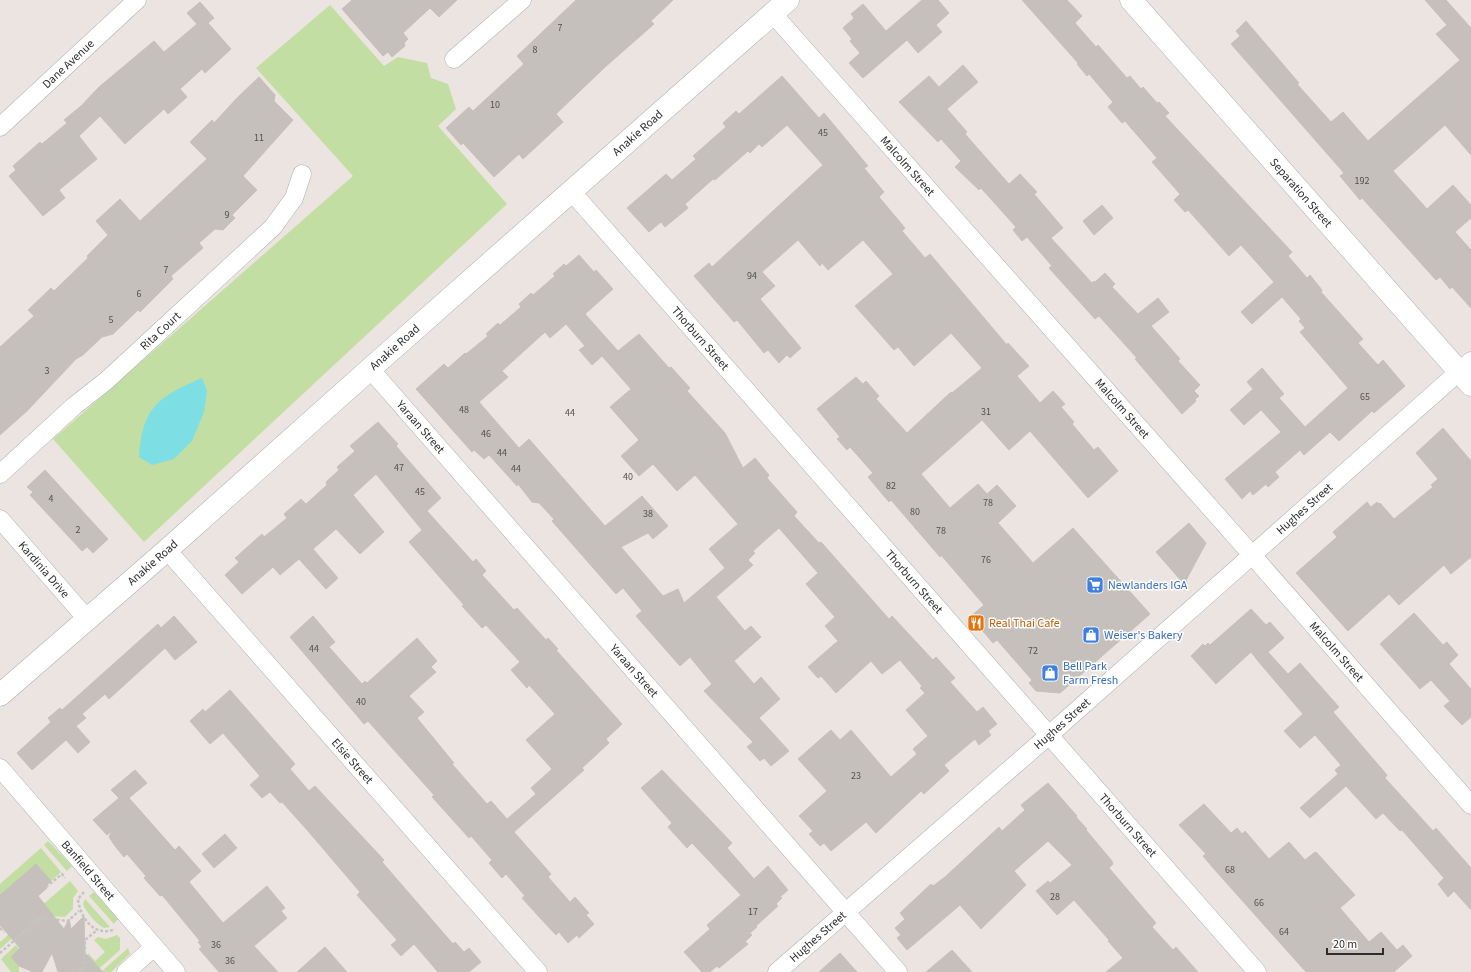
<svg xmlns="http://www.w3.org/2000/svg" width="1471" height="972" font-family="'Source Sans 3',sans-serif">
<rect width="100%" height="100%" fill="#ece4e0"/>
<g fill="#c3dea2">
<polygon points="330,5 384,66 398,57 427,63 431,78 448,84 456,109 438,126 507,204 144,542 53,439 353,176 256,68"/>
<polygon points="48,841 72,866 67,871 44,845"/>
<polygon points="41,848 61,872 51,881 36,864 0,895 0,884"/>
<polygon points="70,881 78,891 73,898 73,909 65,917 39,915 0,949 0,942"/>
<polygon points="94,892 118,919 114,924 89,896"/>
<path d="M85 899 110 927 104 928C96 924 86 912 83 904Z"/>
<polygon points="117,935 120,938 120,950 95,972 85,972 87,970 88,953 95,961 105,952 94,940 98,937 106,939"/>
<polygon points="16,945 19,949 11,957 19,966 19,972 11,972 1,959"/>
<polygon points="128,948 130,954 111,972 101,972"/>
</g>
<path fill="#7ddfe4" d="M202 378 207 391 204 412 192 441 174 459 152 465 139 457C142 407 158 397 202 378Z"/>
<g fill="#c5c0bb" stroke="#c8c0b9" fill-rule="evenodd">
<polygon points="352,0 457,0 439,17 430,8 403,33 408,39 404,43 405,46 392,57 388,52 383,56 342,9"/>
<polygon points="576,0 673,0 651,21 654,24 604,68 556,114 563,122 523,159 519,154 494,177 463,143 461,145 446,128 469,107 473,111 524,64 517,56"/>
<polygon points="922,0 938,0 949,13 936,25 942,32 918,53 907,40 863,78 849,63 860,53 850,41 852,39 843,28 854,18 851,14 863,4 886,31"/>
<polygon points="1022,0 1067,0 1082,16 1075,23 1096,47 1098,45 1127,78 1130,76 1141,89 1143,87 1157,103 1159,102 1169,113 1165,116 1292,252 1288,256 1307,278 1310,275 1322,290 1321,292 1363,339 1358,343 1378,365 1383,360 1405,386 1374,413 1372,411 1339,441 1330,432 1304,455 1300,450 1275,472 1279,477 1268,487 1266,484 1253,495 1250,491 1242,499 1225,479 1281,432 1261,410 1244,425 1230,410 1253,389 1247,382 1262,368 1284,394 1279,398 1305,427 1348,388 1300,332 1305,328 1299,321 1301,319 1282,297 1252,324 1241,312 1274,282 1241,245 1229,256 1188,210 1185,212 1174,200 1180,194 1152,162 1157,158 1125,121 1122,123 1108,107 1113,102 1089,74 1087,76 1077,64 1078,63"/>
<polygon points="1425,0 1446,0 1471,28 1471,155 1445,125 1393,171 1427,209 1453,185 1471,205 1471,218 1455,232 1471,250 1471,308 1452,287 1450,289 1440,277 1436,280 1362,198 1360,200 1340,176 1344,173 1231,44 1240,36 1236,31 1246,21 1299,83 1297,84 1331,122 1343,112 1368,141 1460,60 1436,34 1447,25"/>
<polygon points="200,2 214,18 208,23 231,49 205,73 202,69 180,89 187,97 168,114 164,109 125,144 100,116 79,136 97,159 59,190 65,198 43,216 9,176 16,170 13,166 40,142 42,144 67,123 64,120 81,106 99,87 154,41 164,52 197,24 187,13"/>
<polygon points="963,65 978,82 947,109 967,132 965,134 1009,184 1020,174 1037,192 1034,194 1063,228 1051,238 1092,283 1094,281 1095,282 1105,273 1115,284 1112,287 1138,314 1158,298 1169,312 1151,326 1180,359 1178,361 1200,385 1194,391 1199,396 1195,399 1196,401 1182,414 1135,359 1137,358 1099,316 1095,319 1049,268 1052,266 1027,237 1022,241 1013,230 1016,227 981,188 979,190 955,167 961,161 941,139 938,142 899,102 929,76 939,87"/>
<polygon points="782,76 819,118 824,113 868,166 864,168 884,192 879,197 905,228 902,231 925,258 930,254 1007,345 1008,343 1029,366 1017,376 1040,403 1053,391 1065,404 1061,407 1074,422 1072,424 1094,450 1098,447 1118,471 1088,498 1030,431 1009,450 982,420 921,474 950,508 978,484 987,494 997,485 1016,506 998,523 1033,563 1073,528 1150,614 1060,693 1036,691 1029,683 1032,680 997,640 993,643 976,623 970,617 984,605 941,555 940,557 891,500 889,502 868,477 873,473 850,447 847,450 837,439 840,437 817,409 856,377 863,384 866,381 879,396 876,399 907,433 951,392 952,393 982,368 951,333 914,366 898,347 894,350 855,306 893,274 863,240 828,270 822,263 820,266 798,240 762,272 775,286 760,299 801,348 790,358 787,355 779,363 768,350 764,353 737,320 734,322 694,276 709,263 712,267 823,165 787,125 762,147 759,144 750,153 748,151 715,180 713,179 685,204 688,208 665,227 661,222 649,232 627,208 666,174 672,180 696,159 693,156 726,127 723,123 736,111 739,114"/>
<polygon points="259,77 275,95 274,101 293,120 243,176 257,190 232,215 235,218 223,230 215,229 199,243 203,248 171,276 173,279 140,312 138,310 113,334 102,337 83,355 76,359 27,411 0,435 0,347 34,316 28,310 51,288 54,291 88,258 87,256 108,235 96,221 120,199 140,221 207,159 190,142 212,120 214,123 237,98"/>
<polygon points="1102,205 1113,218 1094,235 1083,221"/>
<path d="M579 255 594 272 596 270 613 289 585 314 618 351 639 334 669 368 671 367 690 388 687 391 725 433 743 468 755 458 769 475 767 478 797 512 794 516 819 543 821 542 889 619 892 616 933 660 936 657 955 678 950 682 977 712 983 707 997 724 988 731 991 735 979 745 975 739 944 765 949 771 924 794 921 791 876 833 866 822 831 851 824 843 820 846 809 834 813 831 799 816 827 791 798 759 831 730 840 740 851 730 891 777 917 754 913 749 928 736 906 710 925 693 920 688 922 686 900 660 882 674 871 661 836 693 821 676 818 678 808 667 838 641 825 626 835 617 806 584 818 573 779 528 753 551 755 553 748 560 753 565 716 597 745 631 751 626 761 637 734 661 754 684 761 677 780 699 759 718 789 751 771 766 764 758 760 761 747 747 753 742 704 691 712 684 690 657 680 666 636 616 642 611 623 588 616 594 552 521 554 519 539 503 532 502 518 484 517 486 489 455 484 459 474 450 472 452 416 389 444 364 448 368 465 353 466 354 488 336 486 334 498 323 500 325 521 307 519 304 531 293 533 295 555 276 553 274 564 264 566 266ZM566 324 585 346 579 350 592 365 602 356 631 389 610 407 639 440 621 456 639 476 653 464 677 491 695 475 738 524 709 549 725 568 684 603 678 589 663 596 621 547 648 533 653 539 668 526 642 496 605 526 529 439 519 448 479 402 508 377 502 371 545 332 550 338Z"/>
<polygon points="378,422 398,444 396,446 441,498 427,511 473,562 476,559 486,571 482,575 514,610 517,608 546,640 548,638 558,649 556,650 622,724 606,739 609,743 582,768 584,770 514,832 551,874 548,877 570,902 575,897 589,913 586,915 594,924 579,938 577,935 568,943 559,932 556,935 541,919 522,898 525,896 506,874 502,878 489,863 492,860 471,836 469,838 432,797 434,795 368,721 364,724 290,637 313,616 335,642 329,647 362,684 365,681 367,683 417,638 437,661 431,667 436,672 409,696 424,712 417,718 454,763 452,764 487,804 491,801 507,819 536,794 531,788 552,769 526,740 555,714 529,685 527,688 511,670 520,662 486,625 482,628 462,606 464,605 409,542 422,530 376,474 353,495 384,532 360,554 336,529 313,549 338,578 326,589 299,559 280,575 273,567 242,594 225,575 239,562 235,558 262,534 264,537 287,518 284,514 301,499 306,504 327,485 326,482 339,470 337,467 355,451 350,446"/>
<polygon points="1443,428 1471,461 1471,557 1451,574 1444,565 1399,605 1389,594 1348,631 1296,573 1337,537 1333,532 1367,502 1371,507 1377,502 1379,504 1380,503 1394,519 1433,487 1431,485 1438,479 1416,453"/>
<polygon points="45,470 108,539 93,553 87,547 82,551 30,495 33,492 27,487"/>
<polygon points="1189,523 1206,543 1184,584 1156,552"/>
<polygon points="1251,609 1266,625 1270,622 1284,638 1258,661 1251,652 1216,684 1191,656 1203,644 1205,646 1208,643 1210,645"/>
<polygon points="1414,613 1443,645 1447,642 1458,655 1449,664 1471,689 1471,717 1462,725 1444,706 1450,701 1431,680 1420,689 1380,644"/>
<polygon points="174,616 197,642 175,660 165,648 109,699 105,694 82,714 86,718 76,726 90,742 78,753 66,740 32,770 17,753 51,722 48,718 60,708 62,710 158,624 161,628"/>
<polygon points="1268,652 1288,674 1300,663 1339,707 1333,712 1387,775 1385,778 1433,831 1436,828 1471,868 1471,910 1454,891 1448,897 1438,884 1444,878 1402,830 1400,831 1383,813 1376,819 1346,786 1310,818 1300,808 1338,774 1335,770 1341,765 1315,735 1300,748 1284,731 1303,714 1258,661"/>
<polygon points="230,690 295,764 290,769 309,791 315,786 384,860 382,862 453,944 455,942 464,952 469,948 481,962 469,972 438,972 414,944 401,956 391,945 397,940 357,895 360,892 308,831 282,802 280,803 270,792 262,798 250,785 260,776 223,733 210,744 190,721 203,709 205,712"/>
<polygon points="135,770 147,783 129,798 175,850 179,846 201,871 189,882 223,923 267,886 285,908 281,911 287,918 254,946 278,972 219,972 199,949 202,947 198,942 200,941 162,895 160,896 144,878 146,876 127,854 124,857 115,846 109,837 112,831 107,835 93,820 119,798 111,790"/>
<polygon points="662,770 732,843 727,848 754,879 768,866 788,890 780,897 782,898 776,904 778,906 756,926 757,927 750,933 752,935 745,942 748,944 719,968 717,966 710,972 702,972 684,952 710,929 707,925 741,895 692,843 687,848 668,827 672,823 641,788"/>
<polygon points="1048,783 1077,816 1076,817 1087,829 1086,830 1112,861 1113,864 1109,868 1156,923 1152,927 1173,950 1176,947 1198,972 1106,972 1123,958 1108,941 1109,940 1074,900 1057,915 1036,891 1048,881 1050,883 1072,865 1048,841 1014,871 1026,885 981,929 960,905 907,950 897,938 901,935 895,928 905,919 900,913 931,884 933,886 945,877 999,827 1002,831 1025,810 1021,805"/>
<polygon points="1204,804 1231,833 1237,828 1242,834 1245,831 1269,859 1289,842 1305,860 1315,852 1317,853 1355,895 1340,908 1369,942 1381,932 1397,950 1403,945 1412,956 1394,972 1306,972 1214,869 1203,856 1206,854 1179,825"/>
<polygon points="225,834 237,848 214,868 202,854"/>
<polygon points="36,864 51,881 45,887 47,888 38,896 64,929 69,919 71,929 84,916 85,956 86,954 103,972 58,972 52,953 42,972 33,972 19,966 11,957 20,948 0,925 0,895"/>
<polygon points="325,947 347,972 297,972"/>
<polygon points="952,950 972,972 926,972"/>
<polygon points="840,953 857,972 819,972"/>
</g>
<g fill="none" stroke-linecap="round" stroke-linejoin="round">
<g stroke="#acb1b7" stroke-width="19">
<g id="street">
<path id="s1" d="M773 14 1245 547 1471 805"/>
<polyline points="454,59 522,0"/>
<path id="s2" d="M0 127 137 0"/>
<path id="s3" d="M571 191 1257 972"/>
<path id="s4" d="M370 369 898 972"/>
<path id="s5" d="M0 474 74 406 106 381 273 227 294 198 302 174"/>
<path id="s6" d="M0 519 88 620"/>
<path id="s7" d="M167 550 538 972"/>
<path id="s8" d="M0 768 176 972"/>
<polyline points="126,972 154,947"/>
<path id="s9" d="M777 972 1048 736 1471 361"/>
</g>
</g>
<g stroke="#acb1b7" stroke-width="23">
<g id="secondary">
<path id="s10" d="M1131 0 1471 385"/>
<path id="s11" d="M0 695 167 550 370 369 788 0"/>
</g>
</g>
<g stroke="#c4c4c4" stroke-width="2.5" stroke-dasharray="3 2" stroke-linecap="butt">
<polyline points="46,887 62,874 65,878"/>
<path d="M84 892 78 899C80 918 95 938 115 929"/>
<polyline points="0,928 4,932"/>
<polyline points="15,940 21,948"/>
<polyline points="0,953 40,918 68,921 79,911"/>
<polyline points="79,972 84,968 85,940 96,931"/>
</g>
<use href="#street" stroke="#fff" stroke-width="18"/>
<use href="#secondary" stroke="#fff" stroke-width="22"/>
</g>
<defs>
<g id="supermarket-square" transform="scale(0.9)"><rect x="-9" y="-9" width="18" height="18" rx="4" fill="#3f7fe0" stroke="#fff"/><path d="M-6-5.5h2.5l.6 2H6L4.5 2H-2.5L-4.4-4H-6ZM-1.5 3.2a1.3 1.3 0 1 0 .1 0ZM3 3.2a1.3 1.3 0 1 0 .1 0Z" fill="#fff"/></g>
<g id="restaurant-square" transform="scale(0.9)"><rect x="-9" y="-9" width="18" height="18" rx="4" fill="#e8710a" stroke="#fff"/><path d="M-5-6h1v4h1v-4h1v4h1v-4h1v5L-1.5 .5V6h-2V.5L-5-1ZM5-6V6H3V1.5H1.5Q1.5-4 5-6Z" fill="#fff"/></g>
<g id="shop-square" transform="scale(0.9)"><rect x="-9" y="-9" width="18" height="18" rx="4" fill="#3f7fe0" stroke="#fff"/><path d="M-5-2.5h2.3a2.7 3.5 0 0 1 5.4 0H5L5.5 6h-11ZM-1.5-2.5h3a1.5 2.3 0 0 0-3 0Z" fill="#fff"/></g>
</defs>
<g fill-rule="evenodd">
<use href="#supermarket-square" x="1095" y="585"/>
<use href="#restaurant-square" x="976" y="623"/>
<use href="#shop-square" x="1091" y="635"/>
<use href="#shop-square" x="1050" y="673"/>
</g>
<g text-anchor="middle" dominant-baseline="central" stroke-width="3" stroke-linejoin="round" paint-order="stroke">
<g font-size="10" fill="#525150">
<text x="560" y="28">7</text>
<text x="535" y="50">8</text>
<text x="495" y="105">10</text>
<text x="823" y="133">45</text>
<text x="259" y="138">11</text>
<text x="1362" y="181">192</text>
<text x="227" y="215">9</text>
<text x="166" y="270">7</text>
<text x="752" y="276">94</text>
<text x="139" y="294">6</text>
<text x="111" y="320">5</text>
<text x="47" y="371">3</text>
<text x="1365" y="397">65</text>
<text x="464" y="410">48</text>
<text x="986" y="412">31</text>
<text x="570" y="413">44</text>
<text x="486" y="434">46</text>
<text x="502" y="453">44</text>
<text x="399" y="468">47</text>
<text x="516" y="469">44</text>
<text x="628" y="477">40</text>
<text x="891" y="486">82</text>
<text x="420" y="492">45</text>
<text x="51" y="499">4</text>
<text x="988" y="503">78</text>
<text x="915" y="512">80</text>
<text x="648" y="514">38</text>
<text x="78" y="530">2</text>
<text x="941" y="531">78</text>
<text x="986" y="560">76</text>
<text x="314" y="649">44</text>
<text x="1033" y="651">72</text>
<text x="361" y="702">40</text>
<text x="856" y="776">23</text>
<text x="1230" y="870">68</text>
<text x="1055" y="897">28</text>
<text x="1259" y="903">66</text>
<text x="753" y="912">17</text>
<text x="1284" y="932">64</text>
<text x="216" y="945">36</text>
<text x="230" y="961">36</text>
</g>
<g font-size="12" fill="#2c2c2c" stroke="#fff">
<text stroke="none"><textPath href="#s2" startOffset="93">Dane Avenue</textPath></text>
<text stroke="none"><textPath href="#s11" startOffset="850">Anakie Road</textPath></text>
<text stroke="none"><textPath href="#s1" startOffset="203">Malcolm Street</textPath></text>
<text stroke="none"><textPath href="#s10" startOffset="257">Separation Street</textPath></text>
<text stroke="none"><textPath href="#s5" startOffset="215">Rita Court</textPath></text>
<text stroke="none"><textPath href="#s3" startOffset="196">Thorburn Street</textPath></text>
<text stroke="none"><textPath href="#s11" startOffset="526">Anakie Road</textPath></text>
<text stroke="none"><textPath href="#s1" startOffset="527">Malcolm Street</textPath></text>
<text stroke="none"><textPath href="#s4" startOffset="77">Yaraan Street</textPath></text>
<text stroke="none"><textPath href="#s9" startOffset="702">Hughes Street</textPath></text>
<text stroke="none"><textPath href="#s11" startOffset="202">Anakie Road</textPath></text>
<text stroke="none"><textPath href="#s6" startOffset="67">Kardinia Drive</textPath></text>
<text stroke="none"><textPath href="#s3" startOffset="520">Thorburn Street</textPath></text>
<text stroke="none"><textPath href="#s1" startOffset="851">Malcolm Street</textPath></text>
<text stroke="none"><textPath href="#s4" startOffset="401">Yaraan Street</textPath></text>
<text stroke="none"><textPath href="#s9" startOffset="378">Hughes Street</textPath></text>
<text stroke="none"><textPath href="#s7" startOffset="281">Elsie Street</textPath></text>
<text stroke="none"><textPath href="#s3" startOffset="844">Thorburn Street</textPath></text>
<text stroke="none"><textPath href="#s8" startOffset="135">Banfield Street</textPath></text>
<text stroke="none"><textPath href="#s9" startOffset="54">Hughes Street</textPath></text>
</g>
<g font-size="12" fill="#366cbe" stroke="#fff" text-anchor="start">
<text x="1108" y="585">Newlanders IGA</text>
<text x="1104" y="635">Weiser's Bakery</text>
<text x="1063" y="666">Bell Park<tspan x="1063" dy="14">Farm Fresh</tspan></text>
</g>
<g font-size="12" fill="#c56008" stroke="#fff" text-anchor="start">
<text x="989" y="623">Real Thai Cafe</text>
</g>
</g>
<path d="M1327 948v6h56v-6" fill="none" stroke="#2c2c2c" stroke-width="2"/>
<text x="1333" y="948" font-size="12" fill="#2c2c2c" stroke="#ffffff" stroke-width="3" paint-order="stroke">20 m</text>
</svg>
